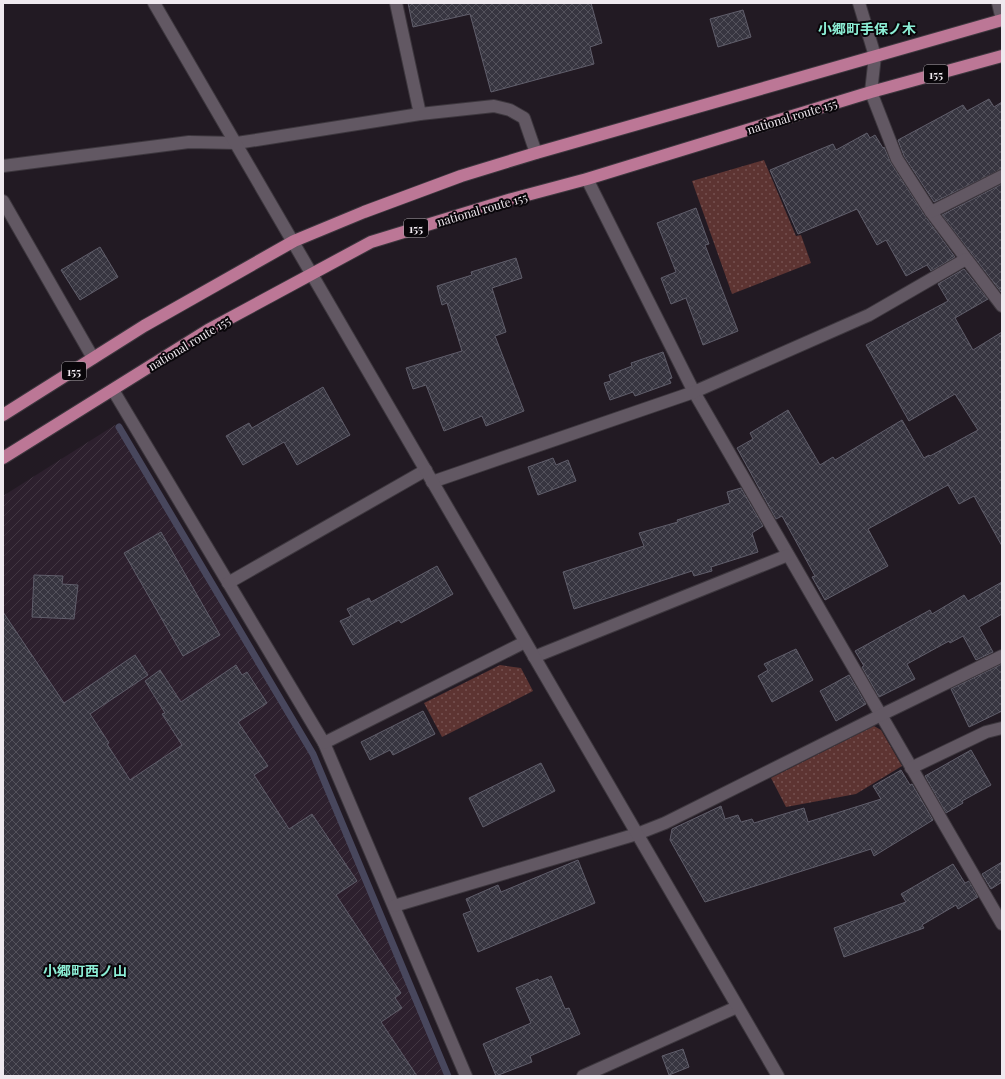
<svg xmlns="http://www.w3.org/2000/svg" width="1005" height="1079" font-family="'Playfair Display','Noto Sans JP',serif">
<defs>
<pattern id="industrial-furrows" width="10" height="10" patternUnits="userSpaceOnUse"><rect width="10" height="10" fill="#2d202e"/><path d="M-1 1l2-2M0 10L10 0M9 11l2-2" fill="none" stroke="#423642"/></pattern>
<pattern id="grass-dots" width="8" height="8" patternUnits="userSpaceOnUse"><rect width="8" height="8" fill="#5d3432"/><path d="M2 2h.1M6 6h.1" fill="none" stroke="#755150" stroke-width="1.8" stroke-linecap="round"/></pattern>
<pattern id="building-cross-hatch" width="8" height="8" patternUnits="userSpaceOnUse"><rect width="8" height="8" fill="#373540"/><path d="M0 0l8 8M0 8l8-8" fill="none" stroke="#54525c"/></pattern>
</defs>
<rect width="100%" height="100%" fill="#221a23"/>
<polygon fill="url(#industrial-furrows)" points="115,425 311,755 445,1076 3,1076 3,496"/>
<g fill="url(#grass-dots)">
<polygon points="764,160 796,236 801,235 811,263 732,294 692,181"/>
<polygon points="500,665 521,668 533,691 442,737 424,703"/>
<polygon points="874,726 881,730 902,766 856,794 786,807 771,778"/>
</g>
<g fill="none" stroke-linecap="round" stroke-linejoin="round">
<polyline stroke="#48475d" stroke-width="7" points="119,427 313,754 448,1076"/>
</g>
<g fill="url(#building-cross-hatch)" stroke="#605e6b">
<polygon points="408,3 591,3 602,43 590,47 594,64 491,92 470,14 413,27"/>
<polygon points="743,10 751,37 718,47 710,19"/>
<polygon points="989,99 994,107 1002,102 1002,169 934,202 904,156 898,140 963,105 967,111"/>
<polygon points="867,133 870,138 875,135 883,148 884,147 891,163 925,216 955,257 931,271 927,265 906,276 886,240 877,245 857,209 798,234 770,170 833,144 836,150"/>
<polygon points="1002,184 1002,291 1001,292 942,215"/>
<polygon points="696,208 709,244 705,245 738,331 703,345 686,298 671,304 661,278 676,272 657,223"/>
<polygon points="100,247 118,277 80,300 61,270"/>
<polygon points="516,258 522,278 492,288 506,332 495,336 524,411 486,426 482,416 444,431 426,385 413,389 406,368 462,351 447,303 442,305 437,286 472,275 471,272"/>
<polygon points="964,269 988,299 955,318 973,350 1002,332 1002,546 974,496 959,504 948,485 868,529 888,566 825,600 812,577 815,576 782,516 776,519 737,448 753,439 750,433 788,410 820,465 833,457 835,460 902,420 924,458 929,455 930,456 978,430 955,394 909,421 866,345 948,301 938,284"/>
<polygon points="663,352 672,378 669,379 671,383 635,396 633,392 610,400 604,383 611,381 609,375 632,366 631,363"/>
<polygon points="323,387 350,435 297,465 284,442 243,465 226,436 249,423 252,428"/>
<polygon points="553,458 556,465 568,460 576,481 538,495 528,467"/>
<polygon points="741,488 763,526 752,533 758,552 711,567 712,571 694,576 692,571 574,609 563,572 644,546 639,533 678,522 677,520 730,503 727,492"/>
<polygon points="161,532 220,635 183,656 124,553"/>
<polygon points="437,566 453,594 401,623 399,620 353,645 340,621 351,616 347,609 369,598 371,602"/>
<polygon points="34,575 63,576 62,584 78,585 74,619 32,617"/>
<polygon points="1002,582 1002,614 979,627 993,652 976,660 963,636 950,643 949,641 907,664 915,679 879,697 862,667 864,666 855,651 930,610 932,614 964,595 968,601"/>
<polygon points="3,612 64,703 135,655 148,675 90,714 109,743 107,744 130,780 182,745 162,714 165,713 145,681 160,670 181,702 236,665 242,675 247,672 267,703 238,722 268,766 254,775 289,829 312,814 357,881 336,895 401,993 395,998 402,1008 381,1022 417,1076 3,1076"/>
<polygon points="796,649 813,680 772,702 758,676 768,670 764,664"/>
<polygon points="1002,664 1002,711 969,727 951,689"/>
<polygon points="849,675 866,704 836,721 820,691"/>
<polygon points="423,711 435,734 393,755 390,750 370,760 361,742"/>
<polygon points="971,750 991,785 962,801 963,803 946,813 925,776"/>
<polygon points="541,763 555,791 483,827 469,798"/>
<polygon points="901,770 910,785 912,784 933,820 874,856 871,849 705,902 670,840 672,829 721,806 725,819 738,815 741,822 752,819 754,823 804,808 808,822 881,799 873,786"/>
<polygon points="578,860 595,903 478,952 463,914 471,911 466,899 498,885 501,892"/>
<polygon points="1002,862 1002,882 991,889 982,874"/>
<polygon points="953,864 965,883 969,881 978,897 958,909 956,905 922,925 924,928 844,957 834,928 906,902 901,894"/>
<polygon points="551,976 565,1009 569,1008 580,1034 530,1056 532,1062 496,1076 483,1044 531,1023 516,988 538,979 539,981"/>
<polygon points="683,1049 689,1067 669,1075 662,1056"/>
</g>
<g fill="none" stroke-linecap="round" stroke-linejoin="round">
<g stroke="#3d373e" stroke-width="14">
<g id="minor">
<polyline points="396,3 420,114"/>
<polyline points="998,3 1002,20"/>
<polyline points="871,92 897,159 931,212 1002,306"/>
<polyline points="3,166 189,142 237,143 420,114 494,106 510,110 524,118 536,153"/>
<polyline points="587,179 694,392 1002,924"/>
<polyline points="3,201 93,358"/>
<polyline points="931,212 1002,176"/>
<polyline points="113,390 324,743 466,1076"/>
<polyline points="432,482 694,392 869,315 966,259"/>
<polyline points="228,583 426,470"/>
<polyline points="534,657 788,555"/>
<polyline points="324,743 525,642"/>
<polyline points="911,768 986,732 1002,728"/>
<polyline points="394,906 637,834 665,823 881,715 1002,656"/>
<polyline points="583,1076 737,1007"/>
</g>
</g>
<g stroke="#3d373e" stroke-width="14">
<g id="tertiary">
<polyline points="154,3 778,1076"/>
<polyline points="859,3 875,56 871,92"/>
</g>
</g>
<g stroke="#3d373e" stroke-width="14">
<g id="trunk">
<polyline points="3,415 144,326 294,241 364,212 461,176 536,153 1002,20"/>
<polyline points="3,458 208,330 371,242 512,199 587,179 871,92 1002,56"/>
</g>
</g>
<use href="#minor" stroke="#625863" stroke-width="12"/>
<use href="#tertiary" stroke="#625863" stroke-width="12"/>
<use href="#trunk" stroke="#bc7796" stroke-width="12"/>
</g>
<g text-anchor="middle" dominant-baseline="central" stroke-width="4" stroke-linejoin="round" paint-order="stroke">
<g fill="#09060a" stroke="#aaa5aa" stroke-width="1">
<rect x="924" y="65" width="24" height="18" rx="3"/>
<rect x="404" y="219" width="24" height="18" rx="3"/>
<rect x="62" y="362" width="24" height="18" rx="3"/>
</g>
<g font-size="11" font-weight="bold" fill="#efe9ef">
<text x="936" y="74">155</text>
<text x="416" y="228">155</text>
<text x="74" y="371">155</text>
</g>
<g font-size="12" fill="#efe9ef" stroke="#09060a">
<text transform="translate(792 116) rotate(-17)">national route 155</text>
<text transform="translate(482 209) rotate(-16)">national route 155</text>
<text transform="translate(189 343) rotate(-31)">national route 155</text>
</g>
<g font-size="14" font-weight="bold" fill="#8ceed5" stroke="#09060a">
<text x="867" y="28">小郷町手保ノ木</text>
<text x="85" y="970">小郷町西ノ山</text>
</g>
</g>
<rect width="1005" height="1079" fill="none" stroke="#efe9ef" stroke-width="8"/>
</svg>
